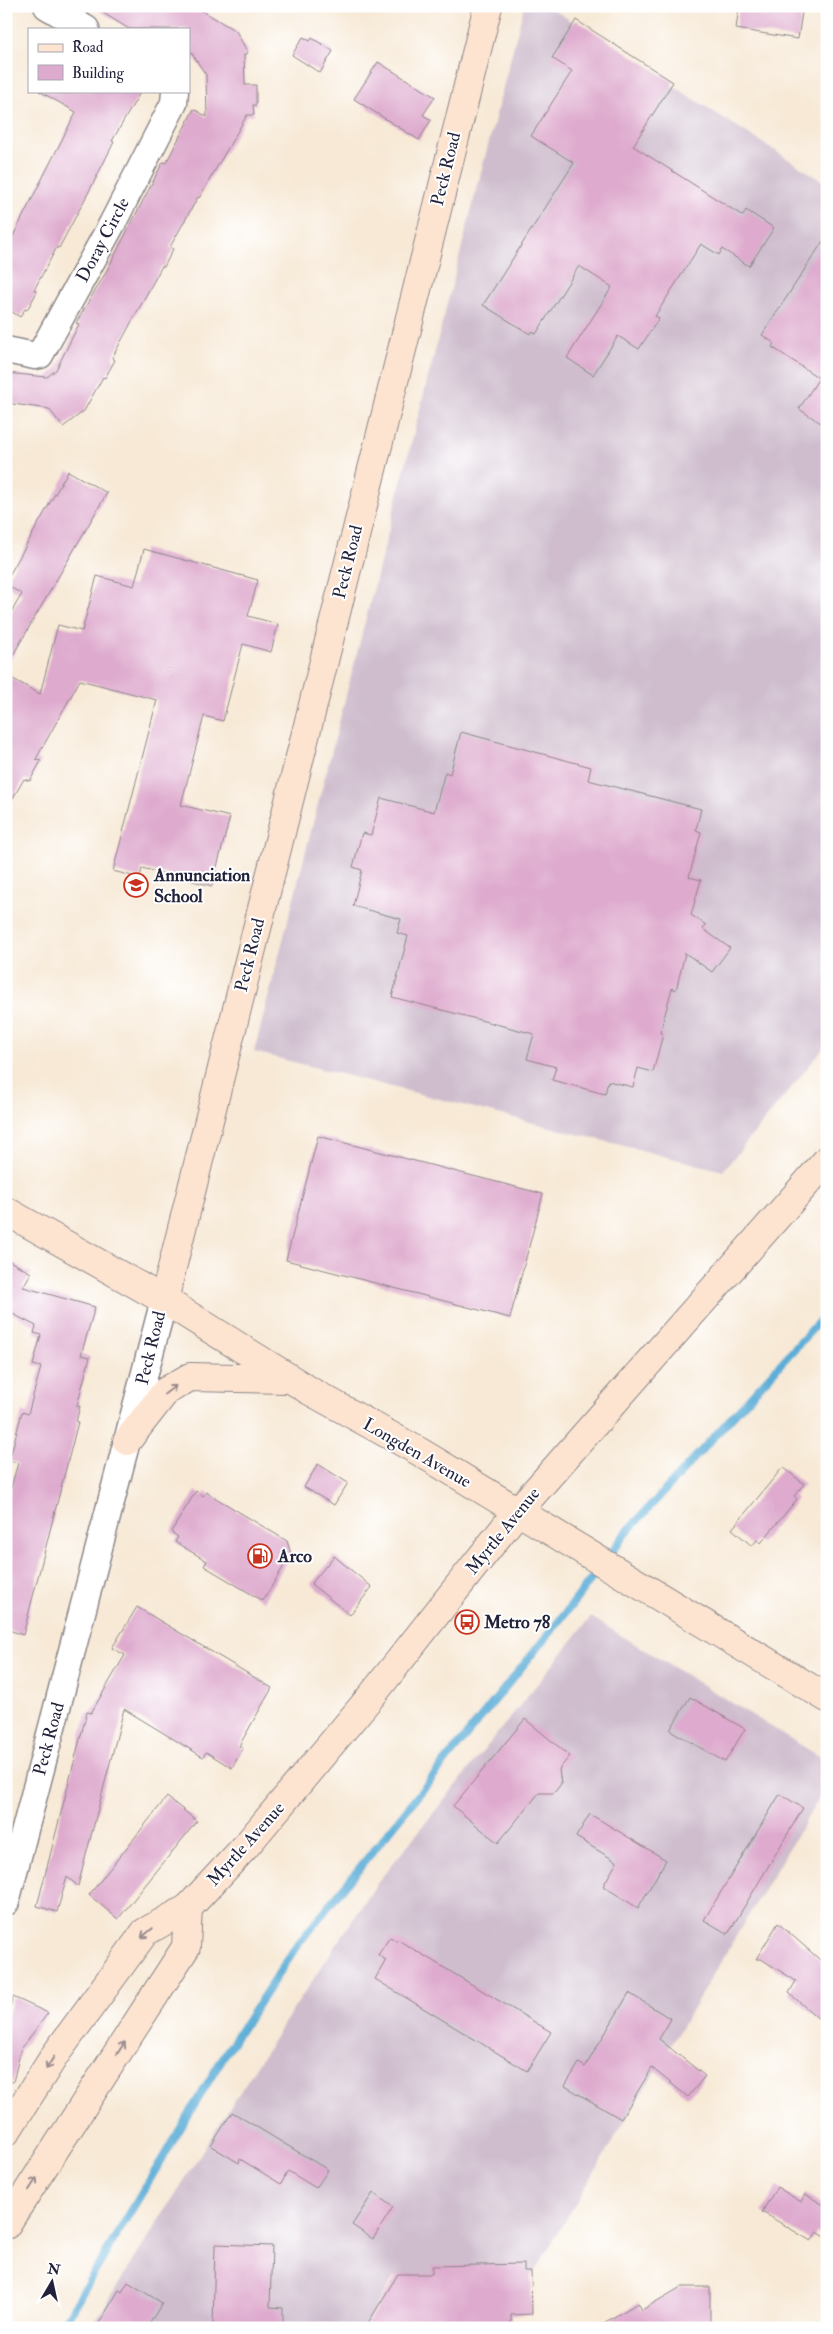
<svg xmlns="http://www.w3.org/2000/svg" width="833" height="2334" font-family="'IM FELL Double Pica',serif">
<rect width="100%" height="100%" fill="#fff"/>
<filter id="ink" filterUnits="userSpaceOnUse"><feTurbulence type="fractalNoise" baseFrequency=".02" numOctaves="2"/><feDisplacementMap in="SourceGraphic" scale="10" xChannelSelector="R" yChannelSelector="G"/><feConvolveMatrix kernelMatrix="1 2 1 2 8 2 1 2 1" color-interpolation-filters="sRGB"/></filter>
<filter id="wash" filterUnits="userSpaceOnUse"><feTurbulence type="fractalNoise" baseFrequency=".0096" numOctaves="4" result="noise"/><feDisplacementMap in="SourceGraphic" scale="20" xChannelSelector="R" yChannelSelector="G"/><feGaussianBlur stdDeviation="1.12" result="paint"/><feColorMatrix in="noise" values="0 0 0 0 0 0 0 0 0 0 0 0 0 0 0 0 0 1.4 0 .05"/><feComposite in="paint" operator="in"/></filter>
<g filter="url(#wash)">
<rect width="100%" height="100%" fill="#f7e9d6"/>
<g fill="#cfbdce">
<polygon points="524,6 548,6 827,184 827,1044 723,1171 254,1052"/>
<polygon points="591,1617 827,1761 827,1785 533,2274 394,2277 364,2328 91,2328 269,2046 378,1882"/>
</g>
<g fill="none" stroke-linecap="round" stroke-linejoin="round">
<polyline stroke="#5cadd7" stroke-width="8" points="61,2328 225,2054 298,1944 571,1606 625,1534 827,1313"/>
</g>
<g id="blocks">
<g fill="#deaace">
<polygon points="92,6 194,6 236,31 248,53 244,55 245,85 256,85 256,105 253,105 254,115 247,115 199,198 198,197 170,247 173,249 164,267 162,266 112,358 115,360 105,378 103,377 84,411 63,427 49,409 6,403 6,373 47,377 56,370 79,324 76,323 105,274 163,162 166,163 194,109 207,117 206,75 189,49 189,29 129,29"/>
<polygon points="739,6 803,6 798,39 736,29"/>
<polygon points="576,20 673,82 633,146 743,216 746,210 774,228 749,266 722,249 719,255 701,244 655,316 659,318 639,349 618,336 593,375 567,358 612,287 579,266 536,334 532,331 530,334 483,305 574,163 531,136 572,71 552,58"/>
<polygon points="303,37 310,41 312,38 333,51 320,73 292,55"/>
<polygon points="378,62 435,97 423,115 431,120 419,140 354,99"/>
<polygon points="39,91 141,91 112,141 114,142 95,180 59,248 57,247 34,290 37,292 27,310 25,309 20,317 6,308 6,235 12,238 76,112"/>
<polygon points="827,235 827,427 799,409 819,378 772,347 774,343 762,335"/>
<polygon points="68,471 107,493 6,667 6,621 22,594 6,585 6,581"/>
<polygon points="144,549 258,580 248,616 278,624 271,652 243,644 223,721 204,716 181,805 230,817 212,886 142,868 140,878 113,871 157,700 80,680 36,759 41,761 30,781 24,779 6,810 6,675 40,694 58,625 82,631 97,576 134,586"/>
<polygon points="461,732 591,767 588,780 701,809 696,830 701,832 689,877 701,880 691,915 706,925 703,929 730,948 712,972 685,953 676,990 672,988 660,1033 663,1034 653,1072 638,1068 633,1087 608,1081 605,1094 552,1080 556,1067 527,1059 534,1034 392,997 408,936 397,933 401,919 353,906 362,870 353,867 362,833 371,835 381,798 434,812 445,772 450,774"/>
<polygon points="318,1136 543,1194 510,1318 286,1260"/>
<polygon points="6,1259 31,1273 23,1287 95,1307 81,1355 90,1357 77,1406 80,1406 76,1422 78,1422 23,1635 6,1629 6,1505 18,1463 9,1461 22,1412 28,1414 41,1367 33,1365 41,1335 34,1333 36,1326 9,1312 6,1317"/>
<polygon points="318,1464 348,1483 334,1505 304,1487"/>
<polygon points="783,1467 804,1484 794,1496 797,1499 761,1543 757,1540 752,1546 732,1529"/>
<polygon points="196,1491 203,1496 206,1492 287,1541 291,1554 263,1601 204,1566 207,1561 175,1542 178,1537 171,1532"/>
<polygon points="334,1556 372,1587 350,1615 311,1584"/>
<polygon points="137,1607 272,1688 239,1746 243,1748 232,1768 206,1752 203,1757 124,1709 78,1886 67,1877 57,1912 37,1906 87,1712 91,1713 125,1655 112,1648"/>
<polygon points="690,1697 745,1729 725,1762 670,1730"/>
<polygon points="525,1719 570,1756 559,1769 561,1784 554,1793 539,1793 498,1843 453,1806"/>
<polygon points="780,1794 803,1808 728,1934 704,1920"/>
<polygon points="167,1797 197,1821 118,1919 89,1895"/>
<polygon points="590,1814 666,1860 638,1908 603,1886 617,1862 576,1837"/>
<polygon points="778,1923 827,1966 827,2026 789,1993 796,1981 761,1959 756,1959"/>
<polygon points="390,1937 397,1941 398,1940 551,2032 527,2071 375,1979 386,1960 378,1955"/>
<polygon points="629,1993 671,2019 659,2039 705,2076 688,2097 652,2068 621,2119 565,2086 579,2063 585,2067"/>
<polygon points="13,1997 48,2013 21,2049 13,2082 6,2081 6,2023"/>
<polygon points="232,2112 328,2170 316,2188 288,2171 281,2184 240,2159 239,2163 211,2146"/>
<polygon points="777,2187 801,2202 805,2194 827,2207 827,2238 817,2232 811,2241 762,2212"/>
<polygon points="373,2193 393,2207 373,2239 352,2225"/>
<polygon points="215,2244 272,2246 270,2307 283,2308 283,2328 213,2328"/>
<polygon points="524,2264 524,2271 531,2271 532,2314 511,2315 511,2328 365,2328 398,2274 432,2274 432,2266"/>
<polygon points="128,2282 162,2303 147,2328 96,2328 119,2290 122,2292"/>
<polygon points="681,2287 710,2287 710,2328 595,2328 638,2303 642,2310"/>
</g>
</g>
</g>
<g filter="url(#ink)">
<use href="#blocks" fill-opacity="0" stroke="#8c8688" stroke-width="1"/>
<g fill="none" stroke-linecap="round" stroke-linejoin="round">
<g stroke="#8c8688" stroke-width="29">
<g id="street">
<polyline points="47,6 86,29"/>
<polyline points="6,350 35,356 40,355 112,224 174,103 175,91"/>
<polyline points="6,1902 164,1300"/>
</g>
</g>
<g stroke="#8c8688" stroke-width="30">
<g id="secondary">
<polyline points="6,1211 164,1300 310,1391 420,1452 827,1698"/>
<polyline points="164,1300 488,6"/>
<polyline points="127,1441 166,1391 190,1377 290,1379"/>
<polyline points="6,2132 55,2055 145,1932 188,1908 245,1847 373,1694 517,1512 827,1160"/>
<polyline points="6,2225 186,1947 188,1908"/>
</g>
</g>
<use href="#street" stroke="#fff" stroke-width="26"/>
<use href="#secondary" stroke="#fde4d1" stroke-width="28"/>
</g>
<defs><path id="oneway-shaft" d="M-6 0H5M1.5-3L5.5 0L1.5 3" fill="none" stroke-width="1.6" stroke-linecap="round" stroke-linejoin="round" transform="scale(1.25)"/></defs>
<g stroke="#9a8d8e">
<use href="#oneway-shaft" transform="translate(170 1390) rotate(-37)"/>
<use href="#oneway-shaft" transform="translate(147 1933) rotate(140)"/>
<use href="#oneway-shaft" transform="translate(121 2048) rotate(-57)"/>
<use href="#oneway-shaft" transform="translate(50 2063) rotate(122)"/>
<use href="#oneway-shaft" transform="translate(33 2184) rotate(-57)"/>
</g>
</g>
<defs>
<g id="school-ring" transform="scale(1.25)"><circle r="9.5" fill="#fff" stroke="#c8321e" stroke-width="1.5"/><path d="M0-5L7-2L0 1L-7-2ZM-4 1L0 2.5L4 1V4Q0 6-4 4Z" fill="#c8321e"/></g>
<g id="fuel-ring" transform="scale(1.25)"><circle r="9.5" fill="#fff" stroke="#c8321e" stroke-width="1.5"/><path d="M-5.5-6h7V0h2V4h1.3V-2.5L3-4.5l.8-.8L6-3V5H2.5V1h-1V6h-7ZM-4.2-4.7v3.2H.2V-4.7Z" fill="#c8321e"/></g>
<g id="bus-ring" transform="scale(1.25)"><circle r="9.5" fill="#fff" stroke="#c8321e" stroke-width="1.5"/><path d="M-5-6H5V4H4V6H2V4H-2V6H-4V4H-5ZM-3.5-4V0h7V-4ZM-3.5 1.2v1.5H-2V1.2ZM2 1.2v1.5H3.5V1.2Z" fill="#c8321e"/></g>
</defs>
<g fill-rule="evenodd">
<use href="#school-ring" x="136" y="885"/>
<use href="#fuel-ring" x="260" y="1556"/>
<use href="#bus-ring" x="467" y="1622"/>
</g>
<g text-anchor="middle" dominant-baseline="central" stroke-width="4" stroke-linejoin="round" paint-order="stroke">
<g font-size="18" fill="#22223b" stroke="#fff">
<text transform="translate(446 169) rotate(-76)">Peck Road</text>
<text transform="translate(103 240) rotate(-62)">Doray Circle</text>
<text transform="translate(348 562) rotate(-76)">Peck Road</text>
<text transform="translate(250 955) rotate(-76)">Peck Road</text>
<text transform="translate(151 1348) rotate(-76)">Peck Road</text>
<text transform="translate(417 1453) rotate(30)">Longden Avenue</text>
<text transform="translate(503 1531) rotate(-51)">Myrtle Avenue</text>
<text transform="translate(49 1739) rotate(-75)">Peck Road</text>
<text transform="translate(246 1844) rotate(-48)">Myrtle Avenue</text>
</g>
<g font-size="18" font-weight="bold" fill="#22223b" stroke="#fff" text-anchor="start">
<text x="154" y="875">Annunciation<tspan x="154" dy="21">School</tspan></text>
<text x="278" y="1556">Arco</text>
<text x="484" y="1622">Metro 78</text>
</g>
</g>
<rect width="833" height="2334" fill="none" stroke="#fff" stroke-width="25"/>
<rect x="28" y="28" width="162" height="65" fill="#ffffff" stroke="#a7a7b1"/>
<rect x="38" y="44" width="25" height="8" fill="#fde4d1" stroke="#a7a7b1"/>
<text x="72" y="52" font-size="15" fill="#22223b">Road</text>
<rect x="38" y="65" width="25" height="15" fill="#deaace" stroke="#a7a7b1"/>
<text x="72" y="78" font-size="15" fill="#22223b">Building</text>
<g transform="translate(52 2282) rotate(9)" stroke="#ffffff" stroke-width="4" paint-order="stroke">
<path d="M0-4L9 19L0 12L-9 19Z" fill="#22223b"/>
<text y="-8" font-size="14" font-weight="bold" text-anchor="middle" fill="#22223b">N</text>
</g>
</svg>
